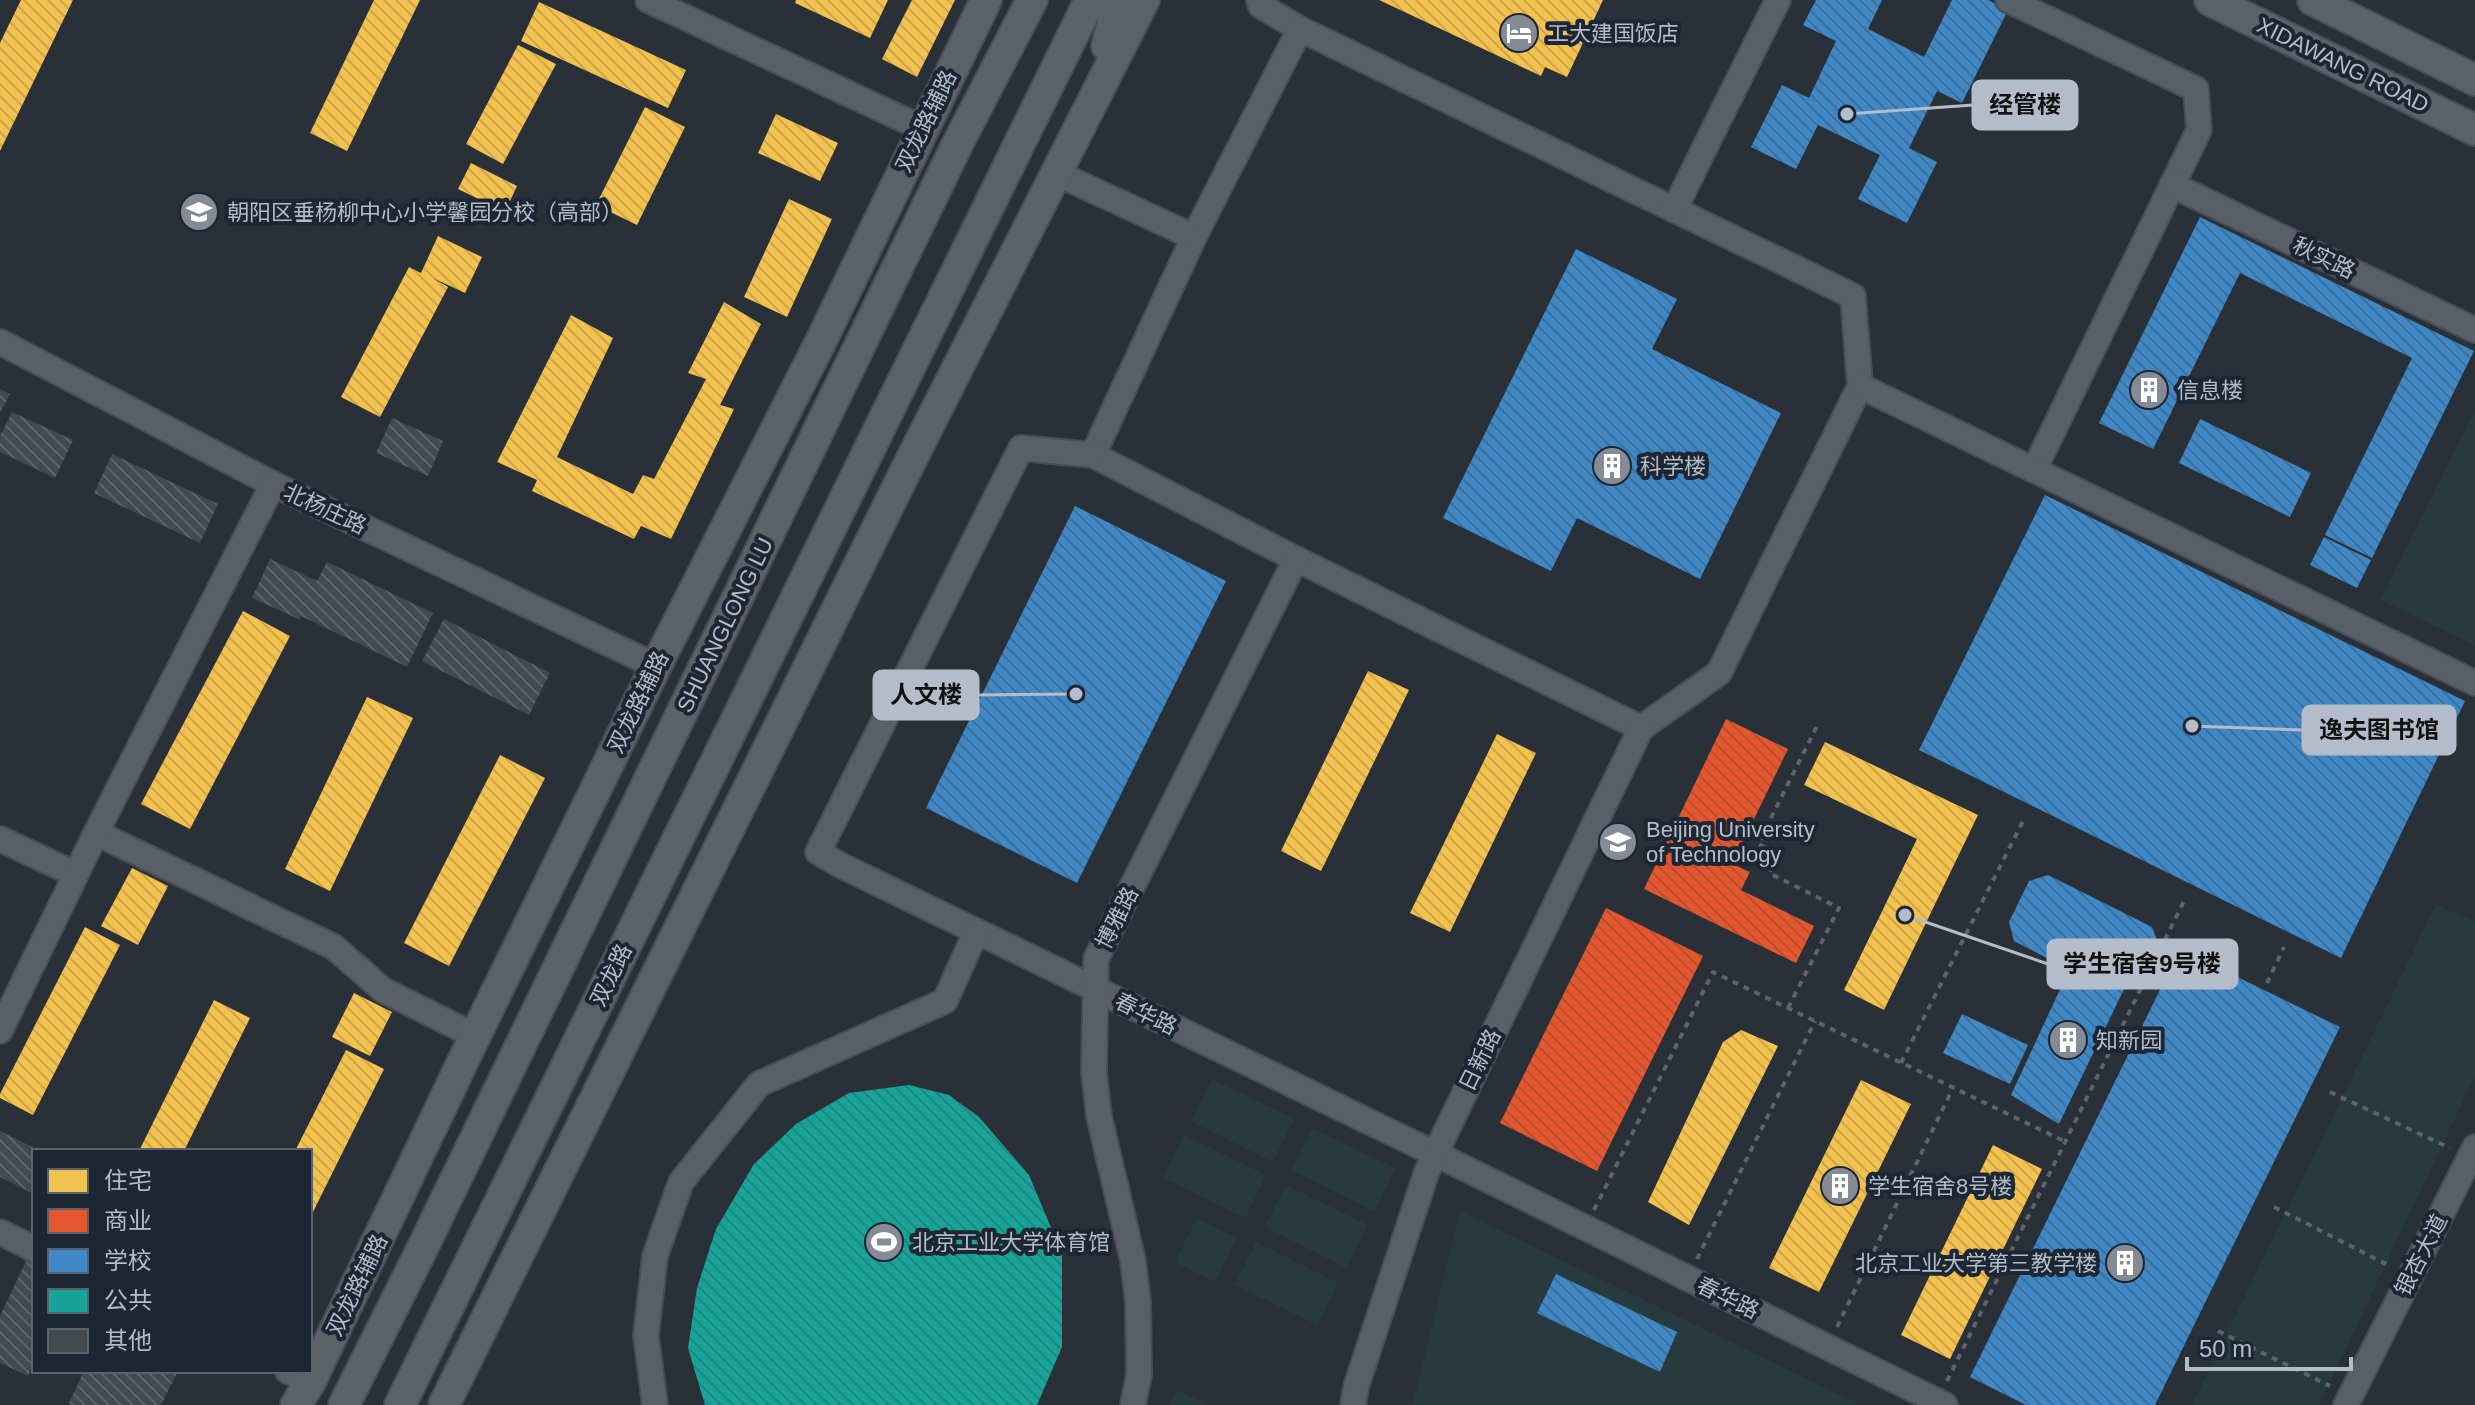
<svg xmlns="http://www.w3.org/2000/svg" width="2475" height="1405" font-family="Arial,'Noto Sans SC',sans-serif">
<defs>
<pattern id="homes-back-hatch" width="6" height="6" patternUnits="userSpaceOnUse" patternTransform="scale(2)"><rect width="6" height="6" fill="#f2c14e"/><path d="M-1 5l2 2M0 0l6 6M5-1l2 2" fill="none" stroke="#cca64a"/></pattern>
<pattern id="shops-back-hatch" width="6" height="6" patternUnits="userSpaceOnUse" patternTransform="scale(2)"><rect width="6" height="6" fill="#e4572e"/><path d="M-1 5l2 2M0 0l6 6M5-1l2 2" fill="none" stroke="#b84f32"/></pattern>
<pattern id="schools-back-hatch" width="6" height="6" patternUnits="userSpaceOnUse" patternTransform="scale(2)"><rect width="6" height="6" fill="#3f88c5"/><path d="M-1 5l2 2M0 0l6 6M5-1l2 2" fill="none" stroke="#3c709c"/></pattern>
<pattern id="public-back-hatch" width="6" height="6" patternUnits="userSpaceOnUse" patternTransform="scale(2)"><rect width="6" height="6" fill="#17a398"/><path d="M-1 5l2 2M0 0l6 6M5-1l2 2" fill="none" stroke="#1f8881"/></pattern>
<pattern id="building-back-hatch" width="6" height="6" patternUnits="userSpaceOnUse" patternTransform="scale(2)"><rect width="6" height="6" fill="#444950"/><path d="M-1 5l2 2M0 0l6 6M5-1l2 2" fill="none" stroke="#5d6168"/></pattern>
</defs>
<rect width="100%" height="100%" fill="#2a3038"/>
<g fill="#273a3e">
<polygon points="2475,410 2475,646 2381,600"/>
<polygon points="2436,905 2475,921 2475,1076 2319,1405 2192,1405"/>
<polygon points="1212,1079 1294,1119 1273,1162 1191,1121"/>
<polygon points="1313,1128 1395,1168 1374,1211 1292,1170"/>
<polygon points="1184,1135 1266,1175 1245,1218 1163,1177"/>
<polygon points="1286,1185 1368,1225 1347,1268 1265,1227"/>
<polygon points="1460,1211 1861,1405 1413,1405"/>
<polygon points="1197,1218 1236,1238 1215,1282 1175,1262"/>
<polygon points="1256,1242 1338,1283 1317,1325 1235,1285"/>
<polygon points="1178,1390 1208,1405 1170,1405"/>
</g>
<g fill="url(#homes-back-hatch)">
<polygon points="21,0 73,0 0,151 0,43"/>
<polygon points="374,0 420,0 347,151 310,133"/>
<polygon points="796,0 888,0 870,38 795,3"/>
<polygon points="912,0 955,0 917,77 882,59"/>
<polygon points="1379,0 1603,0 1567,77 1545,67 1541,76"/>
<polygon points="539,2 686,70 668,108 521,41"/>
<polygon points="518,45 556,64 503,164 466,144"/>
<polygon points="645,107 685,127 637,225 596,205"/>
<polygon points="776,114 838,143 820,181 758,153"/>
<polygon points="471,163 517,186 505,212 458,189"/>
<polygon points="789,199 832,219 787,317 744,297"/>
<polygon points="438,236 482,257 465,293 433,278 448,287 380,417 341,397 409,267 421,273"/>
<polygon points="724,302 761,324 720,405 734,409 671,539 641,526 634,539 532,491 537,480 497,462 571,315 613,338 557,457 633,494 643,475 654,479 706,379 688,373"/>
<polygon points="243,611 290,636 190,829 141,804"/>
<polygon points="1368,671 1409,690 1321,871 1281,851"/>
<polygon points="367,697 413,718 330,891 285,869"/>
<polygon points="1497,734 1536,753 1450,932 1410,913"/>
<polygon points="1825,742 1978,815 1884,1010 1844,990 1917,839 1804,785"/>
<polygon points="500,755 545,778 449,966 404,943"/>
<polygon points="132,868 168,886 138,945 101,926"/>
<polygon points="85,927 120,945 33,1115 0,1098 0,1094"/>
<polygon points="354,993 392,1012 370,1056 332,1037"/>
<polygon points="214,1000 250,1018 184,1151 139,1151"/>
<polygon points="1741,1030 1778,1046 1689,1225 1648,1202 1723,1042"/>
<polygon points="346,1050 384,1069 310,1218 310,1151 295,1151"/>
<polygon points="1861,1080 1911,1104 1819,1292 1769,1268"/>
<polygon points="1993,1145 2042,1169 1950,1359 1901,1335"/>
</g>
<g fill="url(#shops-back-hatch)">
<polygon points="1726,719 1788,749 1732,864 1750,872 1741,890 1814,926 1796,963 1644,889"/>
<polygon points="1606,908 1703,956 1597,1171 1500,1123"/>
</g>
<g fill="url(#schools-back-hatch)">
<polygon points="1816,0 1882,0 1868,29 1924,57 1952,0 1988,0 2008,10 1962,103 1937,91 1909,148 1937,162 1907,223 1858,199 1880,155 1818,125 1796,169 1751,147 1782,85 1809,98 1836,41 1803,25"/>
<polygon points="2200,217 2474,351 2372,558 2325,535 2412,358 2240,273 2153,449 2099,423"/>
<polygon points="1576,249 1677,299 1652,349 1781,413 1700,579 1577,518 1551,571 1443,518"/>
<polygon points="2200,419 2311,473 2290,517 2179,463"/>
<polygon points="2045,495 2465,701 2341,958 1919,750"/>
<polygon points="1075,506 1226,581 1077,883 926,808"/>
<polygon points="2324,537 2371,560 2357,588 2310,565"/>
<polygon points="2048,875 2152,927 2168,968 2126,985 2059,1124 2011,1095 2075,957 2053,961 2014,941 2009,922 2029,881"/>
<polygon points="2180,949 2340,1027 2155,1405 2026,1405 1970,1377"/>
<polygon points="1962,1014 2028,1045 2010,1084 1943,1053"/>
<polygon points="1556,1274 1677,1332 1660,1372 1537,1313"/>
</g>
<polygon fill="url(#public-back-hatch)" points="909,1085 949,1095 979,1117 1029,1175 1062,1254 1062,1347 1037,1405 705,1405 688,1348 697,1288 716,1229 754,1164 796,1124 849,1093"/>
<g fill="url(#building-back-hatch)">
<polygon points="0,389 10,394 0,413"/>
<polygon points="12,412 73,440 55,478 0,452 0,436"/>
<polygon points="392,418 443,441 428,476 376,453"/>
<polygon points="112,454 218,504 200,543 94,493"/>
<polygon points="270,559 317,581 327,562 433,613 407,667 301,616 299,619 252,598"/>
<polygon points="444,619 550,673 529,715 422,661"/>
<polygon points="0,1131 40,1151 34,1151 34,1194 0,1177"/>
<polygon points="27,1259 34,1263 34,1364 28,1376 0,1363 0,1316"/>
<polygon points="84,1371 178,1371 161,1405 72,1405 69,1403"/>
</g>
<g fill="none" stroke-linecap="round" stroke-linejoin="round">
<g stroke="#484c53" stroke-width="28">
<g id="minor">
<polyline points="648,0 922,128"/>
<polyline points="1259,0 1261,6 1300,29"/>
<polyline points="2008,0 2196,89 2199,130 2034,470"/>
<polygon points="1300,29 1853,296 1860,386 1719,673 1641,728 1296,559 1093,455 1194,237"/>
<polyline points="1056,173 1194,237"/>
<polyline points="2172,185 2475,330"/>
<polyline points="1674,210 1778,0"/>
<polyline points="0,342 273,484 656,666"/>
<polyline points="1860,386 2475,683"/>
<polyline points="1093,455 1021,448 818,852 840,865 1452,1162 1945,1405"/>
<polyline points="96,833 334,947 383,990 475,1036"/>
<polyline points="0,839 75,874"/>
<polyline points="0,1031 96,833 273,484"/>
<polyline points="0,1232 34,1249"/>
<polyline points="288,1371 310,1382"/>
<polyline points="655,1405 646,1336 655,1256 681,1182 759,1084 945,1001 976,932"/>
<polyline points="1133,1405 1139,1374 1138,1303 1133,1261 1099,1116 1094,1072 1096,959 1296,559"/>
<polyline points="1353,1405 1356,1387 1427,1171 1641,728"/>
<polyline points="2346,1405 2475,1147"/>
</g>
</g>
<g stroke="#484c55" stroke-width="34">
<g id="major">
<polyline points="2210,0 2475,130"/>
<polyline points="2313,0 2475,80"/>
<polyline points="1107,46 1118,0"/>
<polyline points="296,1405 310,1382 475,1036 656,666 822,339 986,0"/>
<polyline points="344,1405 421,1251 956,147 1032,0"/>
<polyline points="400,1405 1090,0"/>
<polyline points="444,1405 912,458 1144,0"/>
</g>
</g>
<g stroke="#5d636a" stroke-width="4" stroke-dasharray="6 6" stroke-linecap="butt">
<polyline points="2267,983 2284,947"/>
<polyline points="1788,1008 1839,908 1769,873 1779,854 1758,844 1819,722"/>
<polyline points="1901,1063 2023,821"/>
<polyline points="2330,1092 2450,1148"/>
<polyline points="2274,1207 2390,1266"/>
<polyline points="1594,1210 1713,972 2066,1142"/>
<polyline points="1697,1259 1815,1021"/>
<polyline points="1837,1327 1953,1088"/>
<polyline points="2218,1331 2330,1386"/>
<polyline points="1947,1381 2185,899"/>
</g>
<use href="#minor" stroke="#5a5e66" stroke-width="24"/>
<use href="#major" stroke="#5c6168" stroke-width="30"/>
</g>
<defs>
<g id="hotel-disc" transform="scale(2)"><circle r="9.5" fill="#848b96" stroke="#1d2633"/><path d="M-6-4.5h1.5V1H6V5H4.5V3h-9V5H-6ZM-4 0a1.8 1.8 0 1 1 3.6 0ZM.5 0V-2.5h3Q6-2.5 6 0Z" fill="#fff"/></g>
<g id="school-disc" transform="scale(2)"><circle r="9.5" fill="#848b96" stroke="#1d2633"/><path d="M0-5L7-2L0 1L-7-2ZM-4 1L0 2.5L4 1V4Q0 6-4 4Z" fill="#fff"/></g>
<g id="building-disc" transform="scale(2)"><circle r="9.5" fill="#848b96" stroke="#1d2633"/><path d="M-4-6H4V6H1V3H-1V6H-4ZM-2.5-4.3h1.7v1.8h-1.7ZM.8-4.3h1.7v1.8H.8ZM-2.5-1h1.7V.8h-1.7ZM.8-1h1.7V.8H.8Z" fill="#fff"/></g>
<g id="university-disc" transform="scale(2)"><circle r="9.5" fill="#848b96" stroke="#1d2633"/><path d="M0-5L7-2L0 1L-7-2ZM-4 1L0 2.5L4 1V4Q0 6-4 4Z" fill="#fff"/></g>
<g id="stadium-disc" transform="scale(2)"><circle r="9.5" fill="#848b96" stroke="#1d2633"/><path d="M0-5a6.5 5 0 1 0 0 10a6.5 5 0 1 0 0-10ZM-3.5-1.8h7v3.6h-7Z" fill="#fff"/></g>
</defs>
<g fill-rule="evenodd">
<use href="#hotel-disc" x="1519" y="33"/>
<use href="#school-disc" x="199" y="212"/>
<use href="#building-disc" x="2149" y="390"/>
<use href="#building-disc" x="1612" y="466"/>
<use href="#university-disc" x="1618" y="842"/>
<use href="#building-disc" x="2068" y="1040"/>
<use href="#building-disc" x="1840" y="1186"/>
<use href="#stadium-disc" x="884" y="1242"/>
<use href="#building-disc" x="2125" y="1263"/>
</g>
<g text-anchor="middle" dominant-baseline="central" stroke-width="8" stroke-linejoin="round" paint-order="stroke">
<g font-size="22" fill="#b4bcc9" stroke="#1d2633" text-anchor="start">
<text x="1547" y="33">工大建国饭店</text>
<text x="227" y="212">朝阳区垂杨柳中心小学馨园分校（高部）</text>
<text x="2177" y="390">信息楼</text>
<text x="1640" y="466">科学楼</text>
<text x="1646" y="829">Beijing University<tspan x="1646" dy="25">of Technology</tspan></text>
<text x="2096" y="1040">知新园</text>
<text x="1868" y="1186">学生宿舍8号楼</text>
<text x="912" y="1242">北京工业大学体育馆</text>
<text x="2097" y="1263" text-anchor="end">北京工业大学第三教学楼</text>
</g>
<g font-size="22" fill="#b4bcc9" stroke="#1d2633">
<text transform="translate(2343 65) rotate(26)">XIDAWANG ROAD</text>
<text transform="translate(926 121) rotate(-64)">双龙路辅路</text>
<text transform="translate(2324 258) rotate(26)">秋实路</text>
<text transform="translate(325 509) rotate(25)">北杨庄路</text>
<text transform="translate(725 625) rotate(-64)">SHUANGLONG LU</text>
<text transform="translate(638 702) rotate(-64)">双龙路辅路</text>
<text transform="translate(1117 918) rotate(-63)">博雅路</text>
<text transform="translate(611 975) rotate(-64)">双龙路</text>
<text transform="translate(1146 1014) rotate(26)">春华路</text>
<text transform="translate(1480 1060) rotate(-64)">日新路</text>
<text transform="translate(2421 1255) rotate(-63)">银杏大道</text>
<text transform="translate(357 1285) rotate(-64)">双龙路辅路</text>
<text transform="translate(1728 1298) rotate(26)">春华路</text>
</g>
</g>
<path fill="none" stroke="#b4bcc9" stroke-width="3" d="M1847 114L1973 105M1076 694L978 695M2192 726L2303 730M1905 915L2048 964"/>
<g fill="#b4bcc9" stroke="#1d2633" stroke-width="3">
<circle cx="1847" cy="114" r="8"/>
<circle cx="1076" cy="694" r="8"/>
<circle cx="2192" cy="726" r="8"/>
<circle cx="1905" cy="915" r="8"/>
</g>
<g fill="#b4bcc9" stroke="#b4bcc9" stroke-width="3">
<rect x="1973" y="81" width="104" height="48" rx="8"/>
<rect x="874" y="671" width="104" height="48" rx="8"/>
<rect x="2303" y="706" width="152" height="48" rx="8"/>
<rect x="2048" y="940" width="189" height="48" rx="8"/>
</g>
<g font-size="24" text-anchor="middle" font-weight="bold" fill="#111">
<text x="2025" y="113">经管楼</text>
<text x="926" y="703">人文楼</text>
<text x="2379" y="738">逸夫图书馆</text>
<text x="2142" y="972">学生宿舍9号楼</text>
</g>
<rect x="32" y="1149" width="280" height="224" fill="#1d2633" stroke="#59626f" stroke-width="2"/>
<rect x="48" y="1169" width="40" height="24" fill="#f2c14e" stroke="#59626f" stroke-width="2"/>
<text x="104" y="1189" font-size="24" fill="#b4bcc9">住宅</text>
<rect x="48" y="1209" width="40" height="24" fill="#e4572e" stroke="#59626f" stroke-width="2"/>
<text x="104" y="1229" font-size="24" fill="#b4bcc9">商业</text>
<rect x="48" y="1249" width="40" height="24" fill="#3f88c5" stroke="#59626f" stroke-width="2"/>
<text x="104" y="1269" font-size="24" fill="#b4bcc9">学校</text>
<rect x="48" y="1289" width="40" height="24" fill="#17a398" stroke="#59626f" stroke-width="2"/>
<text x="104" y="1309" font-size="24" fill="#b4bcc9">公共</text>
<rect x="48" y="1329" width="40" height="24" fill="#444950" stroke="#59626f" stroke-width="2"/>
<text x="104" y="1349" font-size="24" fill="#b4bcc9">其他</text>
<path d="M2187 1357v12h164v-12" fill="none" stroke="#b4bcc9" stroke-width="4"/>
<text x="2199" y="1357" font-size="24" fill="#b4bcc9" stroke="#1d2633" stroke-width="6" paint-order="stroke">50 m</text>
</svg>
